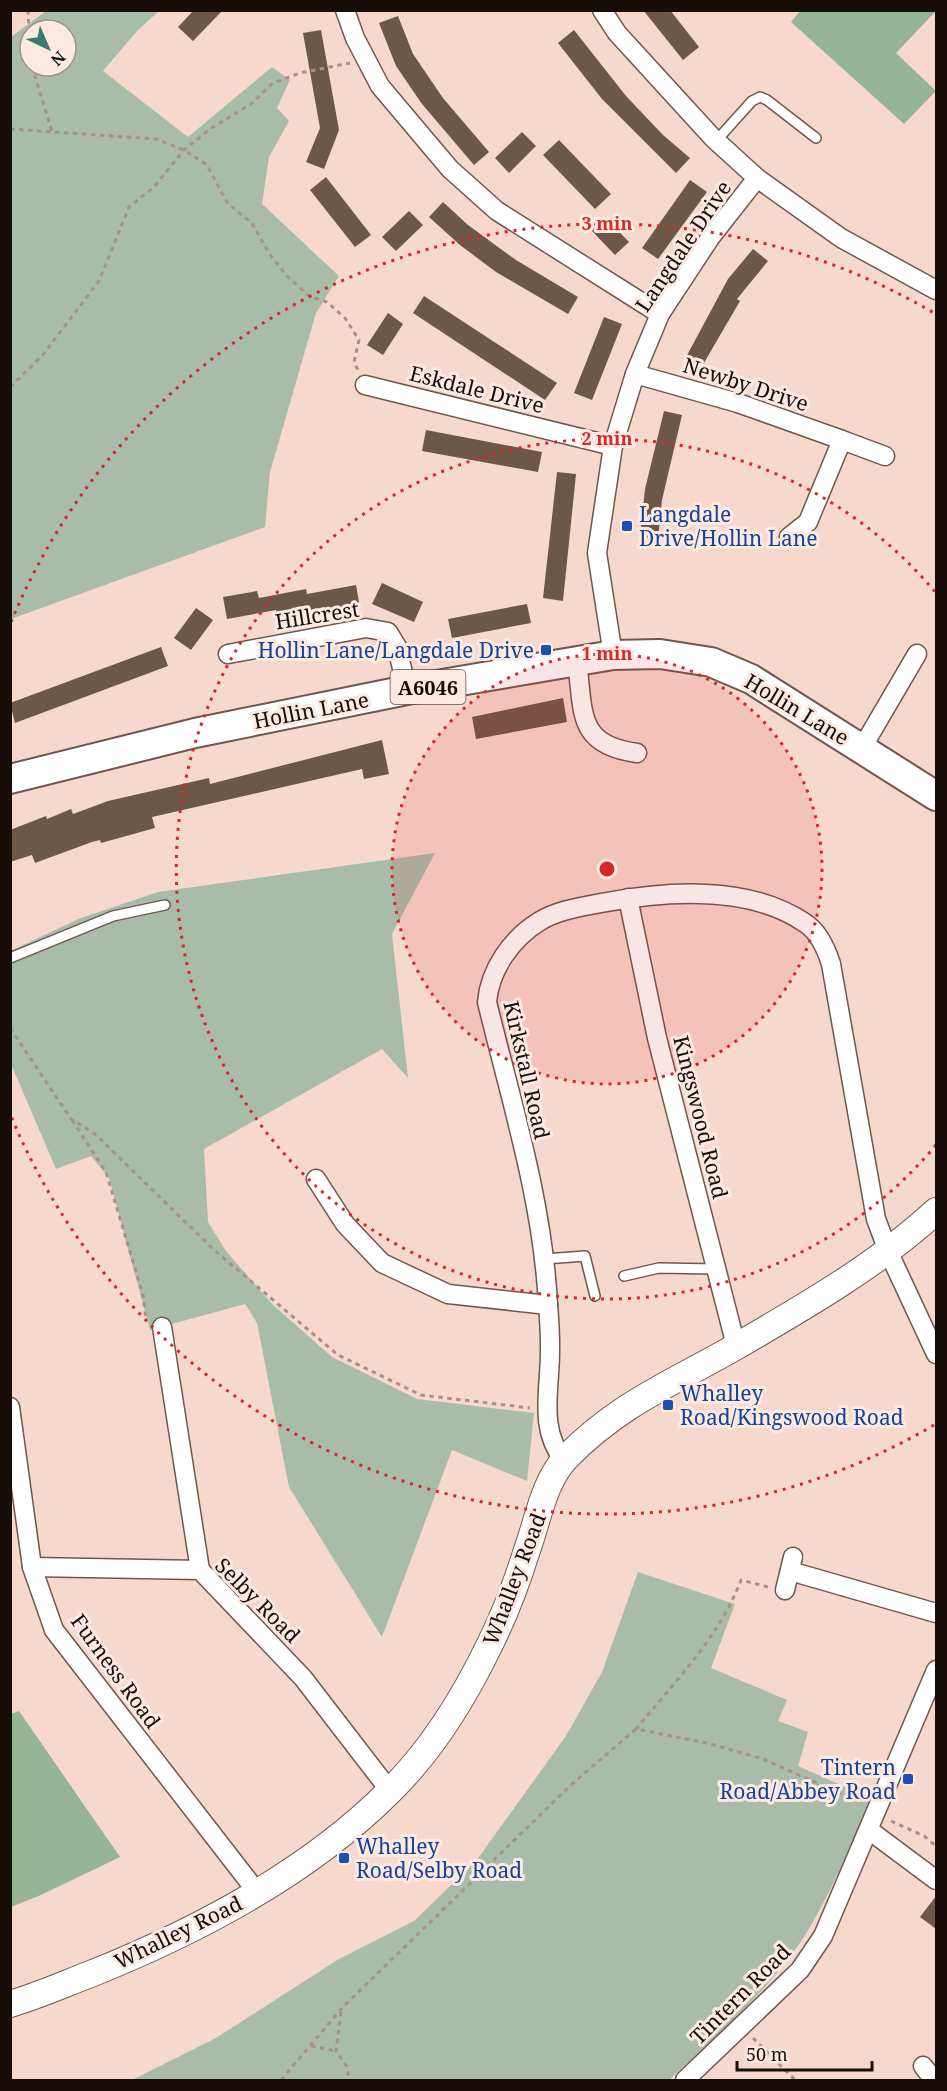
<svg xmlns="http://www.w3.org/2000/svg" width="947" height="2091" font-family="'Noto Serif',serif">
<rect width="100%" height="100%" fill="#f7d8cd"/>
<g fill="#a8bca9" fill-rule="evenodd">
<path d="M46 11H159L137 31 103 71 188 137 272 67 290 80 277 108 289 121 269 157 262 204 339 276 316 313 270 472 265 527 11 619V37ZM30 30H66V66H30Z"/>
<polygon points="435,853 392,934 408,1078 382,1049 204,1149 208,1222 226,1251 273,1305 332,1357 417,1399 534,1413 527,1481 452,1450 382,1637 289,1487 257,1323 245,1304 150,1330 109,1178 91,1156 56,1169 11,1064 10,951 81,918 158,892"/>
<path d="M638 1572 735 1604 711 1668 787 1700 778 1721 808 1732 798 1766 872 1799C851 1843 832 1891 807 1932 773 1987 716 2036 669 2080H132L216 2038 339 1959 414 1921 476 1861 566 1736 602 1672Z"/>
</g>
<g fill="#96b597">
<polygon points="801,10 936,11 896,53 936,91 904,124 791,22"/>
<polygon points="19,1711 120,1857 41,1895 11,1907 10,1714"/>
</g>
<g fill="#6d5848">
<polygon points="194,10 223,10 193,41 178,27"/>
<polygon points="643,10 670,10 699,47 683,60"/>
<polygon points="398,16 413,54 443,98 489,152 474,165 422,104 396,66 379,23"/>
<polygon points="321,30 339,130 324,169 306,162 320,128 303,33"/>
<polygon points="574,30 626,96 663,135 690,158 676,173 602,99 558,43"/>
<polygon points="522,132 536,146 509,173 495,158"/>
<polygon points="559,140 611,194 595,209 543,155"/>
<polygon points="326,177 371,235 355,247 310,190"/>
<polygon points="690,180 707,192 658,259 642,248"/>
<polygon points="443,202 468,225 516,260 578,297 568,314 496,272 460,245 429,217"/>
<polygon points="409,211 423,225 396,251 382,237"/>
<polygon points="605,217 629,242 615,255 591,230"/>
<polygon points="753,249 768,261 737,299 740,301 701,368 685,359 728,279"/>
<polygon points="424,296 557,383 545,400 413,313"/>
<polygon points="388,313 403,324 383,355 367,345"/>
<polygon points="604,317 622,324 592,400 574,393"/>
<polygon points="664,411 682,415 662,500 658,539 640,537 645,489"/>
<polygon points="426,430 542,452 538,472 422,451"/>
<polygon points="557,472 576,474 563,601 543,598"/>
<polygon points="382,583 423,602 414,622 372,604"/>
<polygon points="356,585 360,608 326,614 325,607 277,616 276,610 227,619 223,597 257,591 259,598 306,589 307,594"/>
<polygon points="527,604 531,623 452,638 448,619"/>
<polygon points="196,608 213,620 191,650 174,638"/>
<polygon points="161,647 168,666 15,723 10,703"/>
<polygon points="563,698 567,722 476,739 472,717"/>
<polygon points="382,740 389,774 364,779 362,769 152,817 155,828 101,843 100,840 92,842 35,863 32,855 10,862 10,830 46,816 47,819 71,809 73,814 108,801 209,778 210,784"/>
<polygon points="936,1896 936,1929 920,1917"/>
</g>
<g fill="none" stroke-linecap="round" stroke-linejoin="round">
<g stroke="#70564d" stroke-width="12">
<g id="lane">
<polyline points="716,141 752,101 760,97 767,100 816,138"/>
<polyline points="10,958 113,916 165,905"/>
<polyline points="545,1259 585,1256 595,1296"/>
<polyline points="624,1276 659,1268 715,1269"/>
</g>
</g>
<g stroke="#70564d" stroke-width="21">
<g id="street">
<polyline points="345,10 355,38 380,86 450,169 497,211 660,314"/>
<polyline points="602,10 617,33 713,138 757,178 841,238 936,290"/>
<polyline points="635,374 738,403 842,440 808,522 789,537"/>
<polyline points="365,385 613,446"/>
<polyline points="842,440 885,456"/>
<polyline points="228,654 366,628 388,632 397,647 407,690"/>
<polyline points="613,655 597,553 613,446 635,374 660,314 710,238 757,178"/>
<path d="M577 662C584 712 576 745 637 753"/>
<polyline points="862,748 917,654"/>
<polyline points="628,898 657,1038 736,1346"/>
<polyline points="316,1179 345,1224 382,1263 448,1294 548,1305"/>
<polyline points="162,1327 200,1570"/>
<polyline points="10,1407 32,1567 54,1630 257,1892"/>
<path d="M564 1461C543 1434 547 1405 549 1374 551 1351 550 1328 548 1305 543 1202 511 1101 487 1002 490 969 512 938 540 921 558 910 581 907 601 903 665 891 748 884 805 923 819 932 826 948 831 964L876 1219 888 1251 936 1354"/>
<polyline points="32,1567 200,1570 303,1678 390,1791"/>
<polyline points="790,1571 936,1613"/>
<polyline points="785,1590 793,1557"/>
<polyline points="869,1830 936,1880"/>
<polyline points="923,2066 934,2080"/>
<polyline points="685,2080 800,1970 823,1936 936,1670"/>
</g>
</g>
<g stroke="#70564d" stroke-width="28">
<path id="secondary" d="M10 2004C37 1996 62 1985 88 1975 196 1932 307 1874 390 1791 433 1749 464 1698 490 1644 505 1614 517 1582 527 1550 538 1520 544 1480 567 1457 620 1403 673 1383 737 1346 806 1306 877 1265 936 1211"/>
</g>
<g stroke="#70564d" stroke-width="32">
<polyline id="primary" points="10,779 195,733 407,690 613,655 660,654 711,662 751,679 936,796"/>
</g>
<g stroke="#a99189" stroke-width="3" stroke-dasharray="4.5 4.5" stroke-linecap="butt">
<polyline points="28,10 30,49"/>
<polyline points="32,66 52,132"/>
<polyline points="10,129 156,139 184,150 207,165 228,204 252,223 268,252 287,276 309,296 327,302 345,318 359,340 354,362 358,370"/>
<polyline points="10,387 42,356 99,281 129,207 153,188 184,150 210,129 251,104 273,83 300,73 350,63"/>
<polyline points="10,1028 71,1119 95,1134 213,1249 338,1355 421,1395 530,1408"/>
<polyline points="72,1120 106,1172 143,1295 146,1320"/>
<path d="M768 1587 741 1580C720 1636 674 1683 636 1729L707 1743 763 1759 862 1803"/>
<polyline points="891,1821 924,1836 936,1846"/>
<polyline points="341,2012 336,2051 347,2067 349,2079"/>
<polyline points="753,2038 795,2080"/>
<polyline points="311,2046 336,2051"/>
<polyline points="281,2080 343,2007 572,1784 636,1729"/>
</g>
<use href="#lane" stroke="#fff" stroke-width="9"/>
<use href="#street" stroke="#fff" stroke-width="18"/>
<use href="#secondary" stroke="#fff" stroke-width="26"/>
<use href="#primary" stroke="#fff" stroke-width="28"/>
</g>
<circle cx="607" cy="869" r="215" fill="#d62828" fill-opacity=".12"/>
<g fill="none" stroke="#d62828" stroke-width="3" stroke-dasharray="3 6">
<circle cx="607" cy="869" r="215"/>
<path d="M936 1145A430 430 0 1 1 936 593"/>
<path d="M934 1425A645 645 0 0 1 11 1116M11 622A645 645 0 0 1 934 313"/>
</g>
<g fill="#1a4fb4" stroke="#fbe9e2" stroke-width="2">
<rect x="621" y="520" width="12" height="12" rx="3"/>
<rect x="540" y="644" width="12" height="12" rx="3"/>
<rect x="662" y="1399" width="12" height="12" rx="3"/>
<rect x="902" y="1773" width="12" height="12" rx="3"/>
<rect x="338" y="1852" width="12" height="12" rx="3"/>
</g>
<g text-anchor="middle" dominant-baseline="central" stroke-width="6" stroke-linejoin="round" paint-order="stroke">
<rect fill="#fbe9e2" stroke="#5b4f4a" stroke-width="1.5" x="390.5" y="670" width="75" height="34" rx="4.5"/>
<g font-size="20" font-weight="bold" fill="#170d09">
<text x="428" y="687">A6046</text>
</g>
<g font-size="21" fill="#170d09" stroke="#fbe9e2">
<text transform="translate(683 246) rotate(-56)">Langdale Drive</text>
<text transform="translate(746 384) rotate(18)">Newby Drive</text>
<text transform="translate(477 389) rotate(14)">Eskdale Drive</text>
<text transform="translate(317 615) rotate(-9)">Hillcrest</text>
<text transform="translate(797 709) rotate(31)">Hollin Lane</text>
<text transform="translate(311 710) rotate(-11)">Hollin Lane</text>
<text transform="translate(527 1070) rotate(77)">Kirkstall Road</text>
<text transform="translate(701 1117) rotate(76)">Kingswood Road</text>
<text transform="translate(514 1579) rotate(-69)">Whalley Road</text>
<text transform="translate(258 1600) rotate(45)">Selby Road</text>
<text transform="translate(116 1671) rotate(54)">Furness Road</text>
<text transform="translate(178 1932) rotate(-26)">Whalley Road</text>
<text transform="translate(740 1994) rotate(-45)">Tintern Road</text>
</g>
<g font-size="21" fill="#164399" stroke="#fbe9e2" text-anchor="start">
<text x="639" y="514">Langdale<tspan x="639" dy="24">Drive/Hollin Lane</tspan></text>
<text x="534" y="650" text-anchor="end">Hollin Lane/Langdale Drive</text>
<text x="680" y="1393">Whalley<tspan x="680" dy="24">Road/Kingswood Road</tspan></text>
<text x="896" y="1767" text-anchor="end">Tintern<tspan x="896" dy="24">Road/Abbey Road</tspan></text>
<text x="356" y="1846">Whalley<tspan x="356" dy="24">Road/Selby Road</tspan></text>
</g>
</g>
<circle cx="607" cy="869" r="9" fill="#d62828" stroke="#fbe9e2" stroke-width="3"/>
<g font-size="18" text-anchor="middle" font-weight="bold" fill="#d62828" stroke="#fbe9e2" stroke-width="6" stroke-linejoin="round" paint-order="stroke">
<text x="607" y="230">3 min</text>
<text x="607" y="445">2 min</text>
<text x="607" y="660">1 min</text>
</g>
<rect width="947" height="2091" fill="none" stroke="#170d09" stroke-width="24"/>
<g transform="translate(48 48) rotate(136)"><circle r="28" fill="#fbe9e2" stroke="#a0918b" stroke-width="1.5"/>
<path d="M0-4.5L10 22L0 15L-10 22Z" fill="#387b6e"/>
<text y="-9" font-size="16" font-weight="bold" text-anchor="middle" fill="#170d09">N</text>
</g>
<path d="M737 2061v9h135v-9" fill="none" stroke="#170d09" stroke-width="3"/>
<text x="746" y="2061" font-size="18" fill="#170d09" stroke="#fbe9e2" stroke-width="4.5" paint-order="stroke">50 m</text>
</svg>
